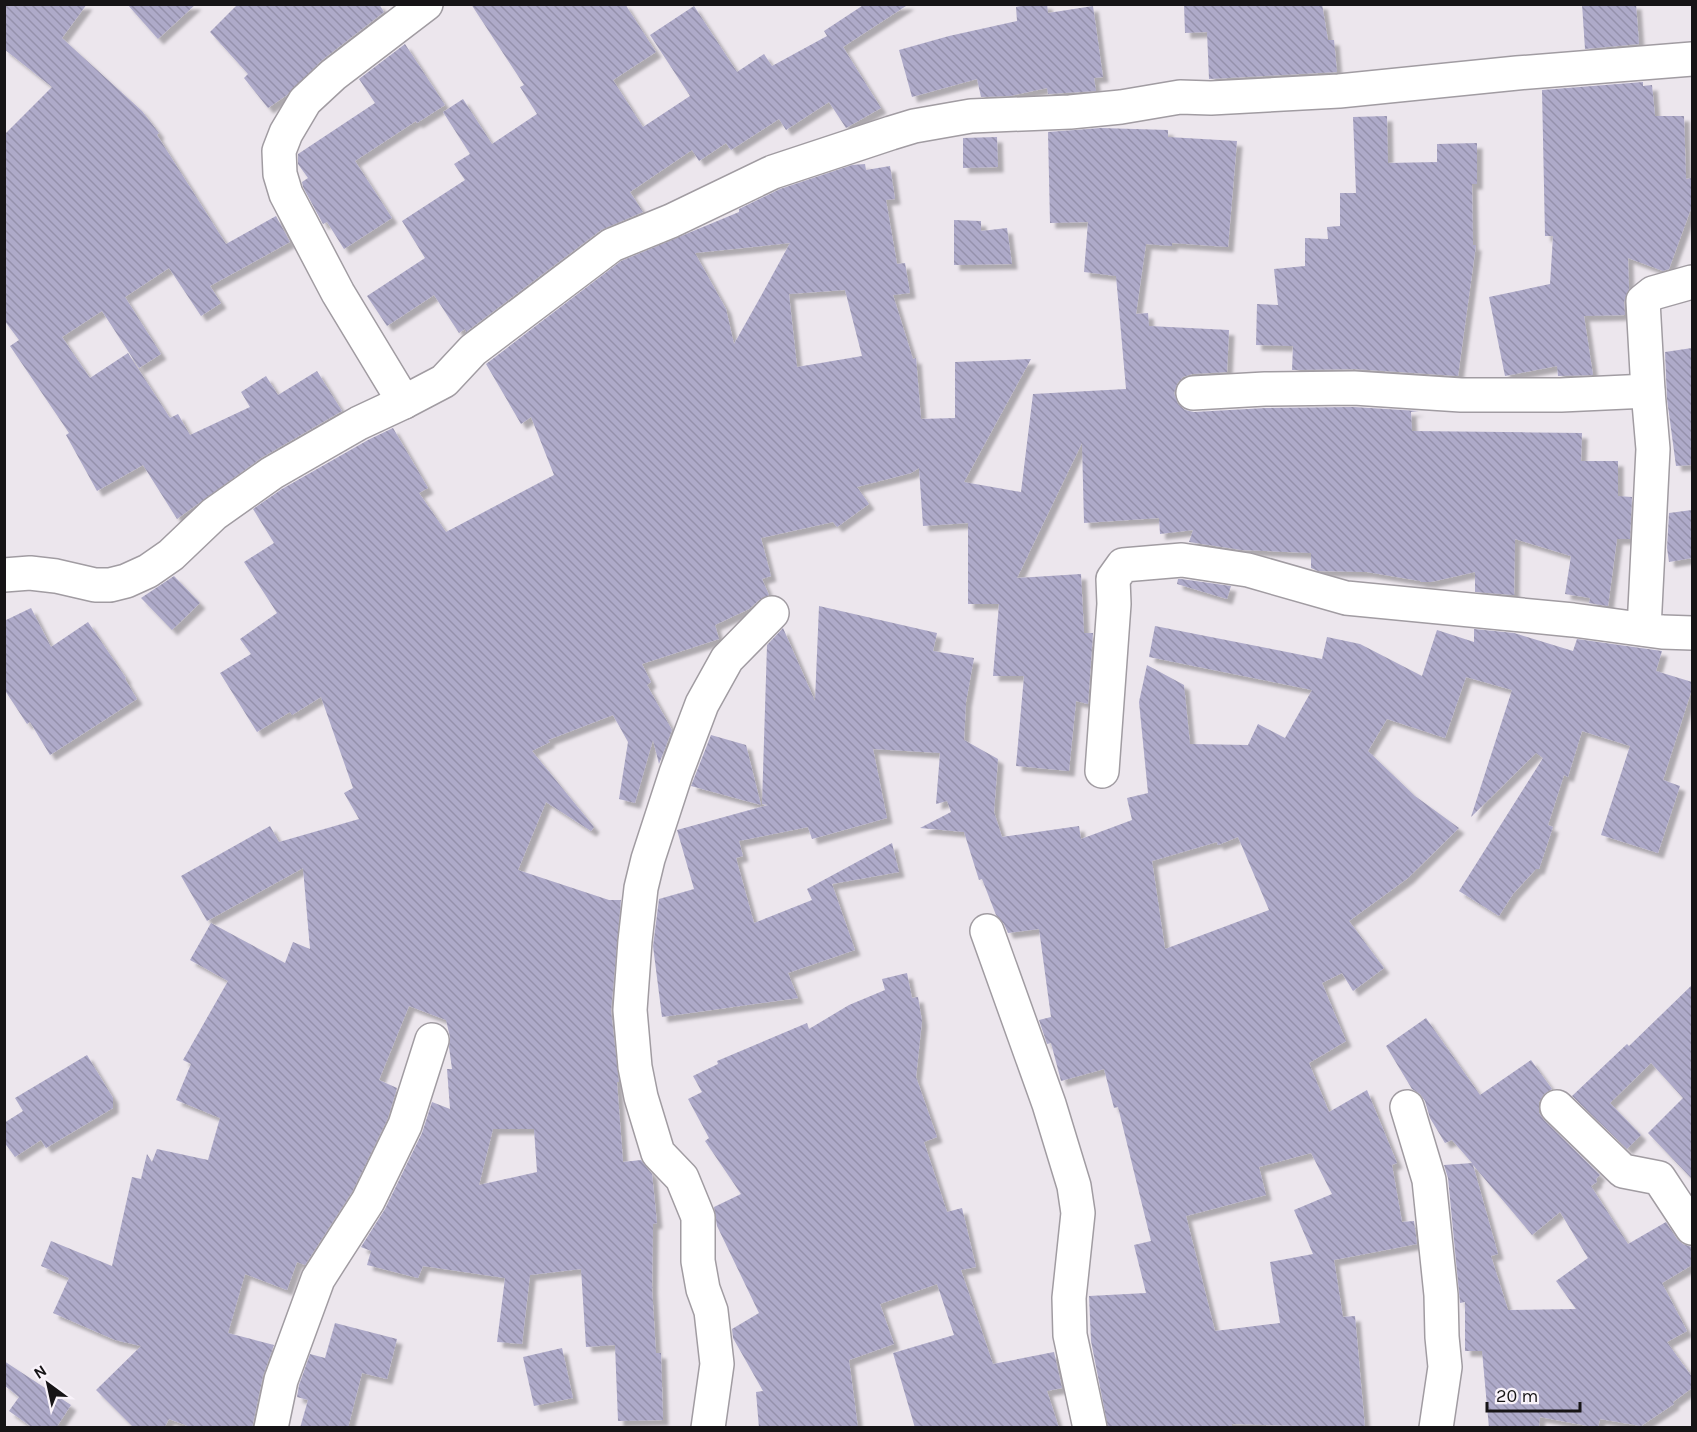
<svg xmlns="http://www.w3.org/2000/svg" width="1697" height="1432" font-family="Karla,sans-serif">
<defs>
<pattern id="building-back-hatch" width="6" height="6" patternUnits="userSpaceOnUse" patternTransform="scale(1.5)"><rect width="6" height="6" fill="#aeaac9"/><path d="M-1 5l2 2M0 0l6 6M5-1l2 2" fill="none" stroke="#9591ac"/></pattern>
<filter id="shadow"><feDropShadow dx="5.5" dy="5.5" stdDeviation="1.5" flood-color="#0004"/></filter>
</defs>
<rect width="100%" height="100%" fill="#ece6ed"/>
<g fill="url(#building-back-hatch)" fill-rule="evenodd" filter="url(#shadow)">
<polygon points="4,4 87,4 62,38 142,111 159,133 157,135 226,244 276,216 290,242 210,286 221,303 201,316 169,268 125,297 161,354 139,368 102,311 62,337 90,378 128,353 170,418 178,414 190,435 250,407 241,392 266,376 278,395 317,371 342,411 261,458 177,519 143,465 97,491 66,435 69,433 10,346 19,340 4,320 4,135 52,87 4,49"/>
<polygon points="127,4 196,4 158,39"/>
<polygon points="238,4 379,4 384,12 322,60 287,95 268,108 244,78 248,74 210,32"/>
<polygon points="471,4 625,4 656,52 613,80 643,127 690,96 650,35 694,6 737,72 764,54 772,66 827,36 824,31 865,4 909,4 843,47 881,108 846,128 829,102 786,130 779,119 731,150 726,143 699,161 692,150 630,192 643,212 601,230 466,332 465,329 459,333 434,295 387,326 367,296 425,258 402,221 465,180 454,164 470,154 443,112 463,99 492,144 537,114 520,87 524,85"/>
<polygon points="1031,4 1047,4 1048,13 1093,6 1103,77 1094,78 1096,91 1048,94 1047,88 1010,96 981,97 977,79 912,97 899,50 949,36 1017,21 1016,7"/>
<polygon points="1184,4 1322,4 1328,40 1334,40 1337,72 1209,79 1207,32 1185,33"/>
<polygon points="1582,4 1636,4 1639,44 1585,49"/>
<polygon points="405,44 445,105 417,123 416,121 355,161 392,218 344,249 327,222 323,224 303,187 302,182 308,178 298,164 298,154 375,103 359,79"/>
<polygon points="1643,82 1643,86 1652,85 1655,116 1684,116 1686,179 1692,178 1692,206 1669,269 1663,271 1628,258 1629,289 1624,302 1625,315 1584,316 1593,375 1558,376 1557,366 1505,376 1489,297 1550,284 1553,236 1545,236 1542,90"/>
<polygon points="1387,116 1388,163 1437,162 1437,144 1477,143 1477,184 1472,184 1473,245 1476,245 1458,376 1355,369 1292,370 1293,346 1256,345 1257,304 1278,305 1274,269 1305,266 1305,238 1328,239 1327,227 1340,226 1340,193 1356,193 1353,117"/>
<path d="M1101 128 1168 130V137L1237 141 1228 247 1172 243V246L1146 244 1136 314 1148 313 1149 326 1229 330 1227 372 1192 374 1183 377 1177 384 1174 393 1178 404 1185 410 1194 412 1266 408 1353 407 1419 411 1411 412 1412 431 1582 433 1581 461H1618V496L1632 497 1630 539H1617L1608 606 1589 603 1590 598 1565 594 1571 556 1515 539 1514 595 1475 592V572L1431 582H1421L1420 581 1367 572 1318 571 1311 568V553L1242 550 1189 542 1193 530 1160 534 1159 518 1084 523 1082 443 1017 578 1081 574 1084 633H1093L1088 704 1076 701 1069 771 1016 766 1024 676H993L999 604H968V523L923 526 919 468 911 473 857 487 869 504 837 527 833 522 761 538 771 576 762 579 769 595 759 600 749 609 715 625 719 639 642 664 651 682 647 685 672 730 659 764 653 740 635 803 619 799 628 742 613 715 548 740 550 742 532 751 594 827 591 831 546 802 518 870 609 900H621L611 1011 619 1082H617L623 1162 641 1160 652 1174 657 1223 653 1224 652 1288 656 1353H661L663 1420 618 1421 615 1345 586 1347 581 1269 530 1275 522 1344 497 1342 505 1278 423 1266 418 1278 367 1265 371 1251 361 1247 385 1209 422 1133 432 1102 450 1109 447 1069H452L449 1047 450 1037 446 1020 409 1006 379 1080 397 1088 388 1118 352 1192 305 1265 297 1262 287 1290 245 1274 228 1333 274 1345 263 1376 252 1428H193L169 1419 164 1428H134L96 1390 141 1346 115 1340 53 1313 69 1278 41 1266 51 1241 112 1266 132 1177 141 1179 147 1154 152 1162 157 1149 208 1160 220 1118 176 1100 191 1064 183 1060 228 981 190 960 211 923 285 963 293 942 310 949 303 868 207 921 181 876 270 826 279 842 359 819 344 793 353 788 321 697 292 715 290 712 257 732 220 673 251 654 240 639 277 613 244 562 274 543 253 509 282 489 368 440 393 428 428 488 419 493 446 532 554 475 531 417 521 424 486 364 621 261 739 212V209L780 189 852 165 865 164 866 170 890 166 895 199 886 200 897 264 905 263 910 293 893 295 913 359 916 358 921 419 955 418V362L1031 359 964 482 1021 492 1033 394 1126 389 1116 276 1084 272 1088 222 1050 223 1048 132ZM790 243 761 296 734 344 726 309 695 253ZM845 290 862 356 797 367 789 294ZM493 1129H534L537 1172 479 1185Z"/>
<polygon points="997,137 998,167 963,168 963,138"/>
<polygon points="954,220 981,221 981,231 1007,228 1012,264 954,265"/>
<polygon points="1692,348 1692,465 1676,466 1667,399 1665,352"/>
<polygon points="1692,510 1692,558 1669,562 1667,548 1669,513"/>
<polygon points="174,576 200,603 172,630 141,598"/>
<polygon points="1178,579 1181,579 1231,586 1227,599 1177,584"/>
<path d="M819 606 937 633 933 651 974 658 966 702 964 740 998 759 994 812 1002 837 1079 826 1081 839 1132 820 1127 798 1148 793 1139 702 1147 665 1184 685 1190 744 1248 745 1258 724 1285 738 1312 690 1149 657 1155 626 1322 659 1327 637 1360 644 1422 676 1437 630 1474 642V629L1514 633 1573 651 1577 639 1662 651 1656 671 1692 682V689L1663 780 1680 786 1658 853 1601 835 1630 746 1582 731 1568 777 1564 775 1548 825 1553 827 1539 869H1536L1513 894 1499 916 1459 891 1543 758 1536 753 1471 817 1512 690 1466 677 1445 738 1387 719 1368 751 1415 796 1459 828 1408 878 1349 921 1384 968 1353 991 1342 973 1322 983 1346 1041 1309 1063 1329 1112 1367 1090 1397 1163 1392 1165 1402 1222 1414 1221 1417 1244 1334 1260 1343 1317 1355 1316 1365 1428 1232 1424V1428H1108L1091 1341 1089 1296 1146 1293 1134 1245 1151 1241 1118 1107 1114 1108 1104 1069 1061 1081 1051 1043 1047 1044 1039 1020 1051 1017 1039 929 1008 933 1004 924 996 915 982 879 979 880 964 832 920 828 951 812 947 801 936 804 940 753 873 749 887 818 812 839 808 827 739 841 743 856 736 858 754 923 812 900 807 889 892 843 899 872 832 884 855 950 788 973 798 998 662 1017 653 946 659 899 694 889 677 830 768 805 762 804 767 645 783 628 815 701ZM1238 837 1269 910 1165 949 1152 861 1217 842 1218 845ZM1311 1153 1332 1194 1294 1210 1313 1254 1270 1262 1280 1323 1215 1331 1186 1216 1266 1195 1259 1167Z"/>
<polygon points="31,608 51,647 88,622 126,678 125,679 137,699 50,755 30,722 27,724 4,689 4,621"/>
<polygon points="711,735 746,745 761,805 691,786"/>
<polygon points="907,973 912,998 918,997 922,1021 916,1077 937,1137 924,1142 947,1212 962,1208 976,1267 961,1270 993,1364 1054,1352 1062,1388 1047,1391 1059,1428 915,1428 893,1353 954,1335 937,1284 880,1304 894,1344 849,1360 858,1428 759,1428 756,1392 763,1391 733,1338 732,1329 759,1313 717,1226 714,1207 741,1194 705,1141 709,1138 688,1099 702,1092 693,1076 718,1064 717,1061 807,1023 809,1029 849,1005 885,990 882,979"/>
<polygon points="1692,985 1692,1179 1648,1133 1683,1098 1651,1063 1610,1103 1641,1135 1627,1149 1572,1096 1627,1044 1629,1046"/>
<path d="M1426 1018 1480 1095 1531 1060 1552 1089 1544 1094 1539 1102V1113L1544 1120 1600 1175 1596 1179 1597 1182 1591 1186 1628 1244 1666 1222 1677 1239 1683 1244 1692 1247V1265L1662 1283 1687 1331 1667 1342 1692 1377V1388L1673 1402 1674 1404 1641 1426 1600 1419 1598 1428 1540 1417 1539 1428H1489L1482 1351H1465V1302L1460 1303 1448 1178 1444 1165 1472 1163 1452 1140 1445 1143 1430 1118 1425 1101 1420 1094 1412 1089 1386 1046ZM1473 1165 1532 1235 1560 1212 1588 1258 1556 1281 1576 1309 1508 1310 1491 1256 1498 1254Z"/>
<polygon points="87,1055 113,1098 113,1108 46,1148 41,1140 15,1157 4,1142 4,1123 23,1111 15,1098"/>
<polygon points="335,1323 397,1339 387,1379 362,1373 348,1428 300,1428 308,1400 297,1397 299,1385 310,1354 325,1358"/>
<polygon points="562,1348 573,1398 534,1406 523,1357"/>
<polygon points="4,1361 71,1405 56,1428 33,1428 9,1411 19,1397 4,1385"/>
</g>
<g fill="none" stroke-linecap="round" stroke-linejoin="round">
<g stroke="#a19ca2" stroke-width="36">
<g id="minor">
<polyline points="1193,393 1265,389 1354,388 1461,395 1561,395 1648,391"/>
<polyline points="404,402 338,293 286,194 280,174 279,151 286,133 305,101 333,75 426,4"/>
<polyline points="4,575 30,573 56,576 95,585 110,585 126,581 148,571 171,555 214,514 272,473 359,423 404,402 444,381 473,350 612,245 671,221 773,172 891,133 914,126 971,116 1070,112 1121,107 1180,97 1211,98 1339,91 1517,73 1692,59"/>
<polyline points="1644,629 1653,449 1648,391 1643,301 1653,293 1692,282"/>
<polyline points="1102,771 1114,604 1113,579 1123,565 1182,560 1248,570 1346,598 1573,620 1662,632 1692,633"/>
<polyline points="987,931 1049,1104 1074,1186 1078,1213 1069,1298 1070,1335 1090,1428"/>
<polyline points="1407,1107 1429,1180 1441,1295 1442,1337 1445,1367 1436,1428"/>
<polyline points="1557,1107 1623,1171 1659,1178 1692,1228"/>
<polyline points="271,1428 281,1380 318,1279 368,1201 405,1125 432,1040"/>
<polyline points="708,1428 717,1364 711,1311 703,1289 698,1261 698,1217 682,1178 658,1153 641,1097 635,1067 630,1010 635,941 641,888 648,859 676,773 702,704 727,659 772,613"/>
</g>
</g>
<use href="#minor" stroke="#fff" stroke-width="33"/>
</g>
<rect width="1697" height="1432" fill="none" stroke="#161416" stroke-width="12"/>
<g transform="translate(48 1384) rotate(327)" stroke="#f9f3fa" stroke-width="4.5" paint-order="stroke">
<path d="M0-4.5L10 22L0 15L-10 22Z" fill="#161416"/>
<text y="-9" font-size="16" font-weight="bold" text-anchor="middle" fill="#161416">N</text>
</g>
<path d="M1487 1402v9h93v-9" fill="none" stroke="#161416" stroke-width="3"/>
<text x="1496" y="1402" font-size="18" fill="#161416" stroke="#f9f3fa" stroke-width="4.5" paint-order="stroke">20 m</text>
</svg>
